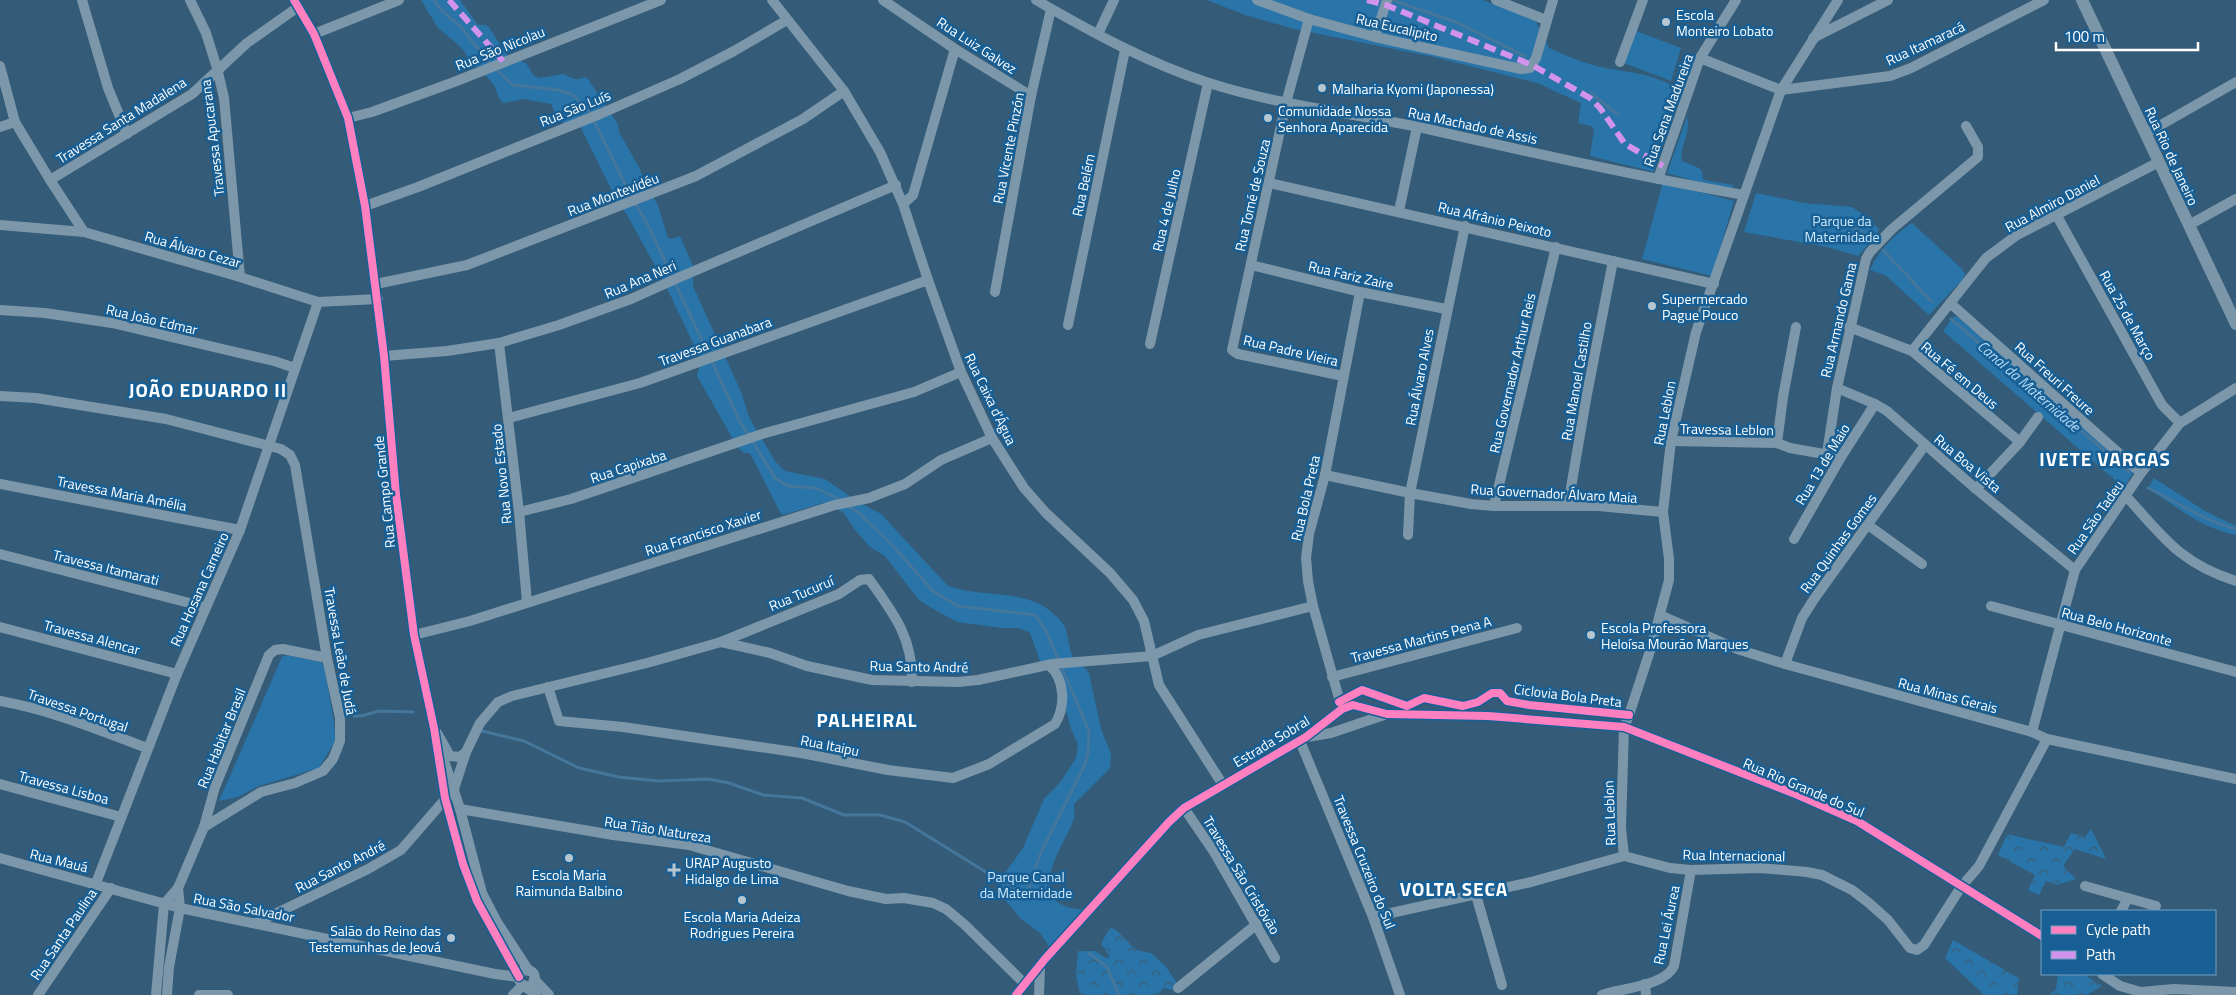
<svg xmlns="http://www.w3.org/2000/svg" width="2236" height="995" font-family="'Titillium Web',sans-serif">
<defs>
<pattern id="forest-crowns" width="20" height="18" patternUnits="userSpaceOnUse" patternTransform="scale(1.25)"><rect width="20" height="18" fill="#2974a8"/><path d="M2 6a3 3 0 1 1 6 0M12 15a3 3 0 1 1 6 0" fill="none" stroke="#3c5e75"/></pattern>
</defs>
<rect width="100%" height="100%" fill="#345b77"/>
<g fill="#2974a8">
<path d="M421 0H460L478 25H486L489 27 506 54 526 63 534 76 540 78 563 74C574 77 571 82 585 77L588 79 618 124 619 132 640 169 647 188 658 205 668 238 671 239 680 236 693 266V286L742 394 749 417 775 461 785 471 825 479 855 500 881 514 948 586C987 600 1035 585 1063 624 1070 634 1067 649 1075 660 1080 666 1085 667 1089 673L1101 729 1111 754 1110 768 1074 804C1074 809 1075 814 1074 819 1066 842 1028 892 1065 906 1072 909 1081 909 1088 910L1052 951 1040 933 1020 918 1005 900 1001 888 1002 877 1023 848 1044 799 1061 781 1076 758 1078 744 1071 729 1061 691 1055 679 1040 661 1030 633 1019 628H1002L957 622 928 606 918 599 885 556 870 547 855 530 843 512 823 503 783 515 780 512 752 457 749 453H744L738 448 697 376 701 360 665 284 627 215 616 199 580 126C559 124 560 124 551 104L524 99 503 103 499 98 494 85 482 71 471 63 464 51 455 42 438 28Z"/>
<path d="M1207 0H1483L1535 20 1549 48C1563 54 1578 61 1593 65 1621 73 1654 71 1678 90L1654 172 1590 156 1594 129 1591 126 1578 123 1581 103 1537 83 1434 57 1294 29 1245 15Z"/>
<polygon points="1636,31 1681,48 1671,81 1624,63"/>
<path d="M1687 117C1691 135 1679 146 1682 161L1699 168 1702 171 1703 180 1733 185 1732 189 1701 183 1667 173Z"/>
<polygon points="1663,182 1734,201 1712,276 1642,259"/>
<polygon points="1756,193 1804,203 1852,207 1868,218 1879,229 1876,236 1858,256 1827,247 1744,232"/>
<path d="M1912 223 1961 268 1965 274 1963 279 1929 315 1885 275 1870 270C1877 252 1896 233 1912 223Z"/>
<polygon points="1954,316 1958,317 2132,470 2133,473 2124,488 1943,331"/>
<path d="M2154 478 2205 511 2236 526V535C2203 529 2175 506 2148 488Z"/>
<polygon points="287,655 321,662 325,670 334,723 335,741 319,768 259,786 238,797 219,801 282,657"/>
</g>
<g fill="url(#forest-crowns)">
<polygon points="2091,829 2106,859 2075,849 2063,866 2076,879 2057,885 2046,881 2039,895 2028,890 2035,875 1998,855 2007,834 2064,847 2071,833 2085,837"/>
<polygon points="1110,927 1116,930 1136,950 1151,953 1167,968 1178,985 1173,990 1163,988 1158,995 1080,995 1076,974 1078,951 1095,951 1106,958 1110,957 1101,944"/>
<polygon points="1953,940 2019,978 2017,995 1981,995 1982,993 1945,958"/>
<polygon points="2058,974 2083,974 2102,986 2086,995 2049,995 2056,990"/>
</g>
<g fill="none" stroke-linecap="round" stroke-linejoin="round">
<g stroke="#45769b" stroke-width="3">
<polyline points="434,0 442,11 460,26 491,65"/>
<polyline points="1392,0 1456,22 1525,56"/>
<polyline points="496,69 513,85 559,90 573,95 588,109 632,198"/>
<polyline points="1591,93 1618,115"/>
<polyline points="635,203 647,223 741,424 749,435"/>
<polyline points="1823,217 1845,222 1871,238"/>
<polyline points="1883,250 1932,302"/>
<polyline points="1951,319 2129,472"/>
<polyline points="752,440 775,478 788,486 816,488 842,501"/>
<path d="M2148 488C2177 502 2205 521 2236 529"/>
<polyline points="847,505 859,513 891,544 934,592 958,606 1035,615 1046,631 1089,731 1088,753 1085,764 1042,850 1029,885 1033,899"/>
<polyline points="354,716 361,716 379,711 413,712"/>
<polyline points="482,731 524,741 579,768 619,777 658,781 708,779 729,783 763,795 802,798 844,815 880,815 905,822 994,877 1033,899"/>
<polyline points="1089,953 1107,967 1119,995"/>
</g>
<g stroke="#7c97aa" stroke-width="10">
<polyline points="82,0 108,88 127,134"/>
<polyline points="190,0 206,33 217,68 224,98 240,277"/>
<polyline points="294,0 314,34 348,118 365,206 384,356 396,495 414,635 434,728 445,798 463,864 477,901 519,977"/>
<polyline points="772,0 844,91 880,152 903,204 928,280 961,372 992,438 1024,488 1046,513 1110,573 1133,600 1144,621 1159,685 1223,785"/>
<polyline points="883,0 955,49 1031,96"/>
<path d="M1036 0C1091 32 1148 63 1209 83 1278 105 1351 113 1423 128 1529 152 1636 176 1744 195"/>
<polyline points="1257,0 1309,19 1375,37 1521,69 1530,68 1536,58 1553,0"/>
<polyline points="1496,0 1546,20"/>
<polyline points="1309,19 1286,103 1232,350 1238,354 1343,376"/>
<polyline points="314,34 399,0"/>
<polyline points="1098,34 1114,0"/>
<polyline points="1375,37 1387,0"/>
<polyline points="1813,38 1888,0"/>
<polyline points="1700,58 1781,90 1890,76 1911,68 2044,0"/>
<polyline points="1620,62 1643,0"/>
<polyline points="0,66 15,122 50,180 84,232"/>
<polyline points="348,118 372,112 454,82 661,0"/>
<polyline points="0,127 15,122"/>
<polyline points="2145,134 2236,82"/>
<polyline points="1658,179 1700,58 1736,0"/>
<polyline points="50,180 192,94 247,43 298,7"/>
<polyline points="1269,183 1714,284"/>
<polyline points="903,204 913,195 955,49"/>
<polyline points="365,206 418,187 600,114 680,79 734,51 787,20"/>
<polyline points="1399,211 1417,127"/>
<polyline points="2057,216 2162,405 2180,423"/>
<polyline points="0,225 84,232 240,277 318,302 378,299"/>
<polyline points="2189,225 2236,199"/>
<polyline points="1251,265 1360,292 1446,309"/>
<polyline points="376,284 467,265 696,176 803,119 844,91"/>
<polyline points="995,292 1031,96 1051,9"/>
<polyline points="1950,303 2141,473"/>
<polyline points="0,310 45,313 112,323 274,361 295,368"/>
<polyline points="1068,325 1125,50"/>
<polyline points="1849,327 1912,351 2020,442"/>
<polyline points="499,343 519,512 527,602"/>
<polyline points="1150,344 1208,83"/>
<polyline points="1912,351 1986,258 2017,235 2159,162"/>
<polyline points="384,356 447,351 499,343 559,325 631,299 680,277 896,185"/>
<polyline points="1837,388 1875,404 1887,411 1976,489 2075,570"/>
<polyline points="0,396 36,398 166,419 281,449 290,455 295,465 327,658 340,718 340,741 333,759 323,771 295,783 261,792 204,827"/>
<polyline points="509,418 640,383 928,280"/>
<polyline points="1671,441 1777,443 1790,448 1841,457"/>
<polyline points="1777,443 1783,397 1796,327"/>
<polyline points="1827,453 1837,388 1866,259 1870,252 1892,229 1978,157 1978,147 1966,126"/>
<polyline points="1325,475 1410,493 1471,504 1494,506 1598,506 1663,512"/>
<polyline points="0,484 240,530"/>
<polyline points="1976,489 2020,442 2038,417"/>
<path d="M2126 496C2163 537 2181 564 2236 581"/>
<polyline points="1568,505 1587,394 1613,261"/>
<polyline points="1494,506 1556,247"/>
<polyline points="519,512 571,499 762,434 914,392 961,372"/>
<polyline points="1868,525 1922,564"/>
<polyline points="1408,535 1410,493 1465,226"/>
<polyline points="1794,539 1841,457 1875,404"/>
<polyline points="0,554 205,607"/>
<polyline points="1991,606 2236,672"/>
<polyline points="1660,615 1737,649 1785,664 2032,732 2047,739 2236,779"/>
<polyline points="0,627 177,674"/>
<polyline points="414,635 470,621 835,505 869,498 905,484 941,460 992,438"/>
<polyline points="721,642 770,653 807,666 872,680 958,682 978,680 1052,664 1152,656 1198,635 1313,606"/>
<polyline points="1785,664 1802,618 1814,599 1925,445"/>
<polyline points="1332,677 1517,628"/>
<path d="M548 687 559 721 623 727 801 753 888 770 953 778 989 764 1055 724C1066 706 1065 679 1049 665"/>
<path d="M0 701C51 710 99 730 147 748"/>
<polyline points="1342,709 1313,606 1308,581 1306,558 1309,534 1325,475 1360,292"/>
<polyline points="2032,732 2075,570 2141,473 2180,423 2236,388"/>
<polyline points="437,733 450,756 460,757 466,752"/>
<polyline points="1307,737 1331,733 1387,714"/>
<polyline points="1300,741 1373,917 1400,995"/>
<polyline points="443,757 460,809 482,893 497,922 529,971"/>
<polyline points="0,784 121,817"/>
<polyline points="1184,808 1214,852 1275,958"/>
<polyline points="460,809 613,835 689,845 848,891 886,899 904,898 933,903 946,909 964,924 1025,984"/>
<polyline points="1624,856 1621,828 1624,727 1629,715 1650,651 1669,580 1669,559 1663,512 1671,441 1696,332 1781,90 1838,0"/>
<polyline points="0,858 180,908 495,974 519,977"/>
<polyline points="96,883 177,674 240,530 318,302"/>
<polyline points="2085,886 2156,906"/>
<polyline points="1476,895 1502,985"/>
<polyline points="2121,911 2128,898"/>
<polyline points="1373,917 1531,882 1624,856 1670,868 1691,870 1760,868 1807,872 1822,875 1852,890 1869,903 1888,920 1910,948 1917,950 1924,945 1961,887 1979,866 2047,739"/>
<path d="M256 923 368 869 401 850 454 789 466 752 480 723 498 702 512 696 647 663 721 642 839 594 860 580 869 579C894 614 913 638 912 682"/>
<circle cx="527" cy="978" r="8"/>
<polyline points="2102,974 2120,986 2141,992 2174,989 2236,992"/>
<polyline points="534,979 549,995"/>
<polyline points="1645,984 1646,995"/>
<polyline points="1178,988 1257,924"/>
<polyline points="38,995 111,888"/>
<polyline points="156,995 164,904 178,888 204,827 215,787 269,655 275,650 283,649 327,658"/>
<polyline points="167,995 169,967 180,908 178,888"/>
<polyline points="199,995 228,995"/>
<polyline points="513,995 523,985 536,995"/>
<polyline points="1016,995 1045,959 1169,822 1184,808 1306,737 1342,709 1353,705 1387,714 1488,716 1624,727 1798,795 1857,821 2042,936"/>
<polyline points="1039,995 1040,967"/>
<path d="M1602 995C1622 988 1665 986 1674 966L1691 870"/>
</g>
<polyline stroke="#7b96a9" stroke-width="12" points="2082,0 2236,324"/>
<g stroke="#d193ec" stroke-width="6" stroke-dasharray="12 6" stroke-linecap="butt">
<polyline points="449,0 503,61"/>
<polyline points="1367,0 1386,5 1532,65 1590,98 1600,108 1625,144 1663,166"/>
</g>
<g stroke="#175f94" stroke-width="11">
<g id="cycleway">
<polyline points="294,0 314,34 348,118 365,206 384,356 396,495 414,635 434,728 445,798 463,864 477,901 519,977"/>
<polyline points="1339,702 1362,690 1407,706 1424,698 1463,706 1478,702 1492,693 1500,693 1507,701 1529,705 1629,715"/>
<polyline points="1016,995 1045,959 1169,822 1184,808 1306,737 1342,709 1353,705 1387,714 1488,716 1624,727 1798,795 1857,821 2042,936"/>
</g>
</g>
<use href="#cycleway" stroke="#ff80c0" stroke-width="8"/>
</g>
<g fill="#b8c6cf" stroke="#175f94" stroke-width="2">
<circle cx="1666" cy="22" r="5"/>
<circle cx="1322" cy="88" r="5"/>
<circle cx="1268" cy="118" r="5"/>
<circle cx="1652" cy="306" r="5"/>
<circle cx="1591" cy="635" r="5"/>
<circle cx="569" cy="858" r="5"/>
<path d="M671.5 862.5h5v5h5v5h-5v5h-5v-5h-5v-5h5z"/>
<circle cx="742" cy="900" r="5"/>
<circle cx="451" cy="938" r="5"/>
</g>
<g text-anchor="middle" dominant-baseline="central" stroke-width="5" stroke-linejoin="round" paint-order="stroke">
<g font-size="14" fill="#fff" stroke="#175f94" text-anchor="start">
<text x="1676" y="14">Escola<tspan x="1676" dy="16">Monteiro Lobato</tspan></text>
<text x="1332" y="88">Malharia Kyomi (Japonessa)</text>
<text x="1278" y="110">Comunidade Nossa<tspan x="1278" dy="16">Senhora Aparecida</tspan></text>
<text x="1662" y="298">Supermercado<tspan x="1662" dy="16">Pague Pouco</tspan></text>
<text x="1601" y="627">Escola Professora<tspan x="1601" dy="16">Heloísa Mourão Marques</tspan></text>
<text x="685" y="862">URAP Augusto<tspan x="685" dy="16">Hidalgo de Lima</tspan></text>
<text x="569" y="874" text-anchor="middle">Escola Maria<tspan x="569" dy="16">Raimunda Balbino</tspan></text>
<text x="742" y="916" text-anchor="middle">Escola Maria Adeiza<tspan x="742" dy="16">Rodrigues Pereira</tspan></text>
<text x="441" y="930" text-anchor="end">Salão do Reino das<tspan x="441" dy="16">Testemunhas de Jeová</tspan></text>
</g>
<g font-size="14" fill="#fff" stroke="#175f94">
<text transform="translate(1397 27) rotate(13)">Rua Eucalipito</text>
<text transform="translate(1925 43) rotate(-25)">Rua Itamaracá</text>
<text transform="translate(977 45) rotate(33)">Rua Luiz Galvez</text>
<text transform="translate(500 48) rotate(-22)">Rua São Nicolau</text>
<text transform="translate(575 108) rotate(-22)">Rua São Luís</text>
<text transform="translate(1668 110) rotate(-70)">Rua Sena Madureira</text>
<text transform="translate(121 120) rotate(-32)">Travessa Santa Madalena</text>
<text transform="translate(1473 125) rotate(12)">Rua Machado de Assis</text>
<text transform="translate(212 138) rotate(-97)">Travessa Apucarana</text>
<text transform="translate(1008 148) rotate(-79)">Rua Vicente Pinzón</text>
<text transform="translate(2172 156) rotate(65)">Rua Rio de Janeiro</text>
<text transform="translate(1083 185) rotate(-78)">Rua Belém</text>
<text transform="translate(613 194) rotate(-21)">Rua Montevidéu</text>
<text transform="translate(1252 195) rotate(-77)">Rua Tomé de Souza</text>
<text transform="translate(2052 203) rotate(-28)">Rua Almiro Daniel</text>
<text transform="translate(1166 210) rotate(-77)">Rua 4 de Julho</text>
<text transform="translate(1495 219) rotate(13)">Rua Afrânio Peixoto</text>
<text transform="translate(193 249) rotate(16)">Rua Álvaro Cezar</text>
<text transform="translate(1351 275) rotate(13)">Rua Fariz Zaire</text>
<text transform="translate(640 279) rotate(-23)">Rua Ana Neri</text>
<text transform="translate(2128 315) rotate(61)">Rua 25 de Março</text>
<text transform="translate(152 319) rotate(13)">Rua João Edmar</text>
<text transform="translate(1838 320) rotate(-77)">Rua Armando Gama</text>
<text transform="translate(715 341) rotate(-20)">Travessa Guanabara</text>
<text transform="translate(1291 350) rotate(13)">Rua Padre Vieira</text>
<text transform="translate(1512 373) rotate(-77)">Rua Governador Arthur Reis</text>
<text transform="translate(1960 375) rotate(40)">Rua Fé em Deus</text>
<text transform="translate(1419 377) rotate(-79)">Rua Álvaro Alves</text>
<text transform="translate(2055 378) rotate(42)">Rua Freuri Freure</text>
<text transform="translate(1576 381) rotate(-80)">Rua Manoel Castilho</text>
<text transform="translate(991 399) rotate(64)">Rua Caixa d'Água</text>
<text transform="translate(1664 413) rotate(-79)">Rua Leblon</text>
<text transform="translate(1727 429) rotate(1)">Travessa Leblon</text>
<text transform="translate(1968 463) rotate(40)">Rua Boa Vista</text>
<text transform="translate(1822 464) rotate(-59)">Rua 13 de Maio</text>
<text transform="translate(628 466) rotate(-18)">Rua Capixaba</text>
<text transform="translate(501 474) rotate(-96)">Rua Novo Estado</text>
<text transform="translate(384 492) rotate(-96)">Rua Campo Grande</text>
<text transform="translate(122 493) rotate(11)">Travessa Maria Amélia</text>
<text transform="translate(1554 493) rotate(3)">Rua Governador Álvaro Maia</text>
<text transform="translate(1305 498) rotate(-77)">Rua Bola Preta</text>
<text transform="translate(2095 517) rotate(-55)">Rua São Tadeu</text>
<text transform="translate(703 532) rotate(-18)">Rua Francisco Xavier</text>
<text transform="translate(1838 543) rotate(-54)">Rua Quinhas Gomes</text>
<text transform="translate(106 567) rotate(14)">Travessa Itamarati</text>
<text transform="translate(199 589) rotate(-66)">Rua Hosana Carneiro</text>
<text transform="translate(801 593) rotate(-23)">Rua Tucuruí</text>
<text transform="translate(2117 626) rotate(15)">Rua Belo Horizonte</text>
<text transform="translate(92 637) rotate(15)">Travessa Alencar</text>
<text transform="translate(1421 639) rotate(-15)">Travessa Martins Pena A</text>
<text transform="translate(341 651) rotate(80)">Travessa Leão de Judá</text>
<text transform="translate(919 666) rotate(1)">Rua Santo André</text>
<text transform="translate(1568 695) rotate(7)">Ciclovia Bola Preta</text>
<text transform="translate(1948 695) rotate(15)">Rua Minas Gerais</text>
<text transform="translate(78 710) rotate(19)">Travessa Portugal</text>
<text transform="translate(221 738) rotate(-68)">Rua Habitar Brasil</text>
<text transform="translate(1271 741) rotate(-31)">Estrada Sobral</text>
<text transform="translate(830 745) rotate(11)">Rua Itaipu</text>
<text transform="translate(64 787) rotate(15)">Travessa Lisboa</text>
<text transform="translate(1804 787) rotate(23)">Rua Rio Grande do Sul</text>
<text transform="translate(1609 813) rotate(-92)">Rua Leblon</text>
<text transform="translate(658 829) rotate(9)">Rua Tião Natureza</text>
<text transform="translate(1734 855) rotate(1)">Rua Internacional</text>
<text transform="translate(59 860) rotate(14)">Rua Mauá</text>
<text transform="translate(1365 862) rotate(68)">Travessa Cruzeiro do Sul</text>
<text transform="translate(340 866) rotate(-27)">Rua Santo André</text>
<text transform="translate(1242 875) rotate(59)">Travessa São Cristóvão</text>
<text transform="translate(244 907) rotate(11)">Rua São Salvador</text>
<text transform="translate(1666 925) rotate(-78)">Rua Lei Áurea</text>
<text transform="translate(63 934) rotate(-56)">Rua Santa Paulina</text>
</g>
<g font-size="14" fill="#cee9fc" stroke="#175f94">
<text x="1842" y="220">Parque da<tspan x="1842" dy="16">Maternidade</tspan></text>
<text x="1026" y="876">Parque Canal<tspan x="1026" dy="16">da Maternidade</tspan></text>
</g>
<g font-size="15" font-style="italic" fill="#b4dcf7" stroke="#175f94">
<text transform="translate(2029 386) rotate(41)">Canal da Maternidade</text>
</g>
<g font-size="19" font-weight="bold" letter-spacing="1" fill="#fff" stroke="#175f94">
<text x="208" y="389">JOÃO EDUARDO II</text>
<text x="2105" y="458">IVETE VARGAS</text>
<text x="867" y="719">PALHEIRAL</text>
<text x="1454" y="888">VOLTA SECA</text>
</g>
</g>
<rect x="2041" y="910" width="175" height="65" fill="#175f94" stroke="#749fbf"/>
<rect x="2051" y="926" width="25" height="8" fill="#ff80c0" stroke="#749fbf"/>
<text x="2086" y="935" font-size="15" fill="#ffffff">Cycle path</text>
<rect x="2051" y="951" width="25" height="8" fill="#d193ec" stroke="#749fbf"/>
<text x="2086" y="960" font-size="15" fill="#ffffff">Path</text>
<path d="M2056 42v8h142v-8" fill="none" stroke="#ffffff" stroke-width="2.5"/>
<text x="2064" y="42" font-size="15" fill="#ffffff" stroke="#175f94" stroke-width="4" paint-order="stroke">100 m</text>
</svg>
